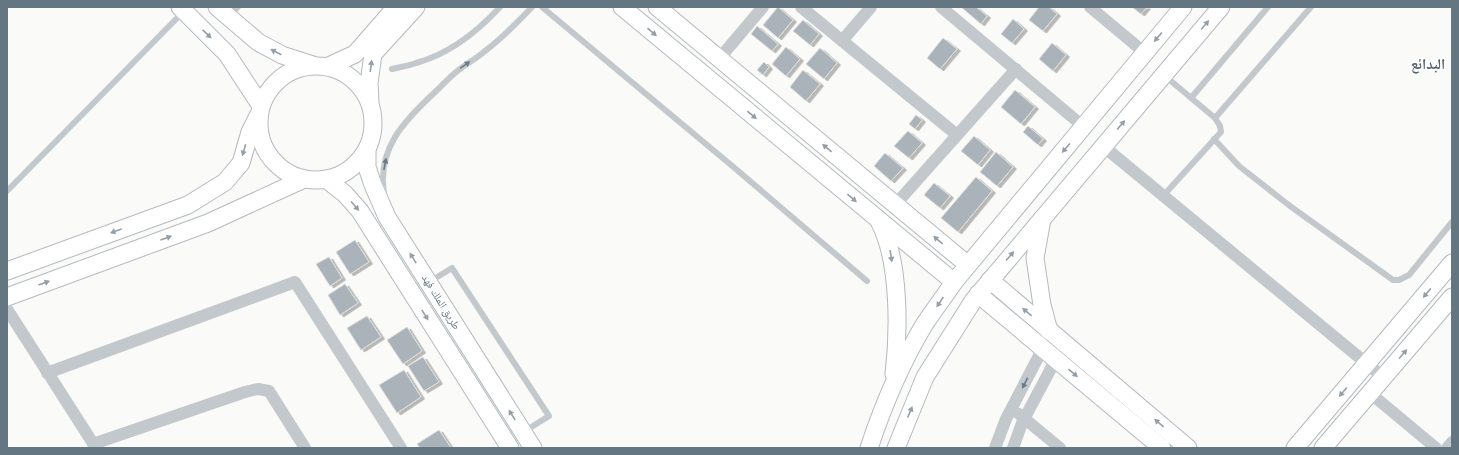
<svg xmlns="http://www.w3.org/2000/svg" width="1459" height="455" font-family="'Varela Round','Noto Naskh Arabic',sans-serif">
<defs>
<filter id="shadow"><feDropShadow dx="3.5" dy="2" stdDeviation="0" flood-color="#0004"/></filter>
</defs>
<rect width="100%" height="100%" fill="#fafaf8"/>
<g fill="#aab3b9" stroke="#dcdcda" filter="url(#shadow)">
<polygon points="778,7 793,20 778,38 763,25"/>
<polygon points="961,7 976,7 987,16 981,24"/>
<polygon points="1039,7 1049,7 1057,14 1043,31 1029,20"/>
<polygon points="1132,7 1147,7 1141,14"/>
<polygon points="1013,19 1024,29 1012,43 1001,34"/>
<polygon points="803,20 819,34 810,45 793,31"/>
<polygon points="757,26 778,44 772,51 751,34"/>
<polygon points="943,38 957,49 940,69 927,58"/>
<polygon points="1052,43 1066,55 1053,71 1039,59"/>
<polygon points="786,47 800,59 786,76 772,64"/>
<polygon points="820,48 837,63 824,79 806,64"/>
<polygon points="764,62 769,67 763,75 757,70"/>
<polygon points="803,70 820,84 806,101 790,87"/>
<polygon points="1015,90 1035,107 1021,124 1001,107"/>
<polygon points="916,115 922,120 915,129 909,124"/>
<polygon points="1028,126 1043,139 1038,145 1023,132"/>
<polygon points="908,131 922,143 909,158 894,146"/>
<polygon points="974,136 990,150 978,165 961,151"/>
<polygon points="996,152 1013,167 997,186 980,172"/>
<polygon points="885,153 903,168 891,181 874,166"/>
<polygon points="976,177 992,191 958,232 941,218"/>
<polygon points="934,183 950,196 940,208 924,195"/>
<polygon points="355,240 369,262 350,274 336,252"/>
<polygon points="329,257 342,278 330,286 316,264"/>
<polygon points="345,284 358,303 340,315 328,295"/>
<polygon points="367,316 381,337 361,350 347,328"/>
<polygon points="407,327 422,351 403,364 387,340"/>
<polygon points="423,357 439,382 424,391 408,366"/>
<polygon points="404,370 421,397 397,413 379,385"/>
<polygon points="439,430 451,448 420,448 417,444"/>
</g>
<g fill="none" stroke-linecap="round" stroke-linejoin="round">
<g stroke="#b3babf" stroke-width="19">
<g id="secondary">
<polyline points="180,7 227,54 261,106"/>
<polyline points="217,7 258,42 282,55 313,65"/>
<polyline points="622,7 954,282"/>
<polyline points="657,7 968,265"/>
<circle cx="316" cy="123" r="57"/>
<polyline points="329,66 355,54 396,7"/>
<polyline points="370,101 369,83 373,54 416,7"/>
<polyline points="367,150 367,167 373,185 387,217 533,448"/>
<polyline points="326,179 345,194 360,211 510,448"/>
<polyline points="1042,219 1035,258 1042,305 1049,331"/>
<path d="M880 223C900 262 899 332 894 374"/>
<polyline points="7,271 188,205 225,182 241,163 250,132 258,116"/>
<polyline points="990,280 1188,448"/>
<polyline points="978,294 1162,448"/>
<polyline points="7,297 208,223 304,179"/>
<path d="M869 448C883 406 901 363 924 325 933 311 944 297 954 282L1183 7"/>
<polyline points="896,448 925,377 973,301 1221,7"/>
<polyline points="1295,448 1452,263"/>
<polyline points="1323,448 1452,297"/>
</g>
</g>
<g stroke="#c3c8cc" stroke-width="6">
<polyline points="542,7 737,170 867,281"/>
<polyline points="229,16 238,7"/>
<path d="M392 69C400 67 408 66 416 63 449 54 478 31 500 7"/>
<polyline points="1191,98 1268,7"/>
<polyline points="1215,118 1311,7"/>
<polyline points="1214,139 1239,166 1290,206 1393,280 1399,280 1409,275 1452,222"/>
<polyline points="7,191 184,11"/>
<path d="M384 193C377 149 404 121 433 94 442 86 450 76 460 69 468 63 477 58 485 51 502 38 517 23 532 7"/>
<polyline points="1163,196 1221,132 1220,126 1215,118 1165,76"/>
<polyline points="429,282 452,268 549,416 525,431"/>
</g>
<g stroke="#c3c8cc" stroke-width="12">
<polyline points="801,7 957,135"/>
<polyline points="941,7 1084,127"/>
<polyline points="1090,7 1145,53"/>
<polyline points="842,41 871,7"/>
<polyline points="719,59 763,7"/>
<polyline points="1103,146 1383,377"/>
<polyline points="895,205 1016,69"/>
<polyline points="7,309 96,448"/>
<polyline points="47,373 295,282 401,448"/>
<polyline points="1370,393 1436,448"/>
<polyline points="1019,414 1060,448"/>
<polyline points="93,444 245,392 258,389 269,391 305,448"/>
<polyline points="995,448 1006,419 1043,348"/>
<polyline points="1013,448 1022,423 1056,359"/>
<polyline points="1447,448 1452,442"/>
</g>
<use href="#secondary" stroke="#fff" stroke-width="17"/>
</g>
<defs><path id="oneway-solid" d="M-6-.8H1V-3.2L6.5 0L1 3.2V.8H-6Z"/></defs>
<g fill="#939fa8">
<use href="#oneway-solid" transform="translate(1205 25) rotate(-50)"/>
<use href="#oneway-solid" transform="translate(652 32) rotate(40)"/>
<use href="#oneway-solid" transform="translate(207 34) rotate(44)"/>
<use href="#oneway-solid" transform="translate(1158 37) rotate(130)"/>
<use href="#oneway-solid" transform="translate(276 52) rotate(-153)"/>
<use href="#oneway-solid" transform="translate(371 66) rotate(-82)"/>
<use href="#oneway-solid" transform="translate(752 115) rotate(40)"/>
<use href="#oneway-solid" transform="translate(1121 125) rotate(-50)"/>
<use href="#oneway-solid" transform="translate(827 148) rotate(-140)"/>
<use href="#oneway-solid" transform="translate(1066 148) rotate(130)"/>
<use href="#oneway-solid" transform="translate(244 150) rotate(106)"/>
<use href="#oneway-solid" transform="translate(852 198) rotate(40)"/>
<use href="#oneway-solid" transform="translate(355 206) rotate(49)"/>
<use href="#oneway-solid" transform="translate(116 231) rotate(160)"/>
<use href="#oneway-solid" transform="translate(166 238) rotate(-20)"/>
<use href="#oneway-solid" transform="translate(938 240) rotate(-140)"/>
<use href="#oneway-solid" transform="translate(891 256) rotate(81)"/>
<use href="#oneway-solid" transform="translate(1010 256) rotate(-50)"/>
<use href="#oneway-solid" transform="translate(413 258) rotate(-122)"/>
<use href="#oneway-solid" transform="translate(44 283) rotate(-20)"/>
<use href="#oneway-solid" transform="translate(1427 293) rotate(130)"/>
<use href="#oneway-solid" transform="translate(940 302) rotate(124)"/>
<use href="#oneway-solid" transform="translate(1027 312) rotate(-140)"/>
<use href="#oneway-solid" transform="translate(425 315) rotate(58)"/>
<use href="#oneway-solid" transform="translate(1403 354) rotate(-50)"/>
<use href="#oneway-solid" transform="translate(1073 373) rotate(40)"/>
<use href="#oneway-solid" transform="translate(1343 392) rotate(130)"/>
<use href="#oneway-solid" transform="translate(910 412) rotate(-67)"/>
<use href="#oneway-solid" transform="translate(512 415) rotate(-122)"/>
<use href="#oneway-solid" transform="translate(1159 423) rotate(-140)"/>
</g>
<g fill="#6a7a87">
<use href="#oneway-solid" transform="translate(465 65) rotate(-35)"/>
<use href="#oneway-solid" transform="translate(385 164) rotate(-79)"/>
<use href="#oneway-solid" transform="translate(1025 383) rotate(117)"/>
</g>
<g text-anchor="middle" dominant-baseline="central" stroke-width="4" stroke-linejoin="round" paint-order="stroke">
<g font-size="11" fill="#657683" stroke="#fff">
<text transform="translate(441 302) rotate(58)">طريق الملك فهد</text>
</g>
<g font-size="15" font-weight="bold" fill="#57646e" stroke="#fff">
<text x="1428" y="64">البدائع</text>
</g>
</g>
<rect width="1459" height="455" fill="none" stroke="#657683" stroke-width="16"/>
</svg>
